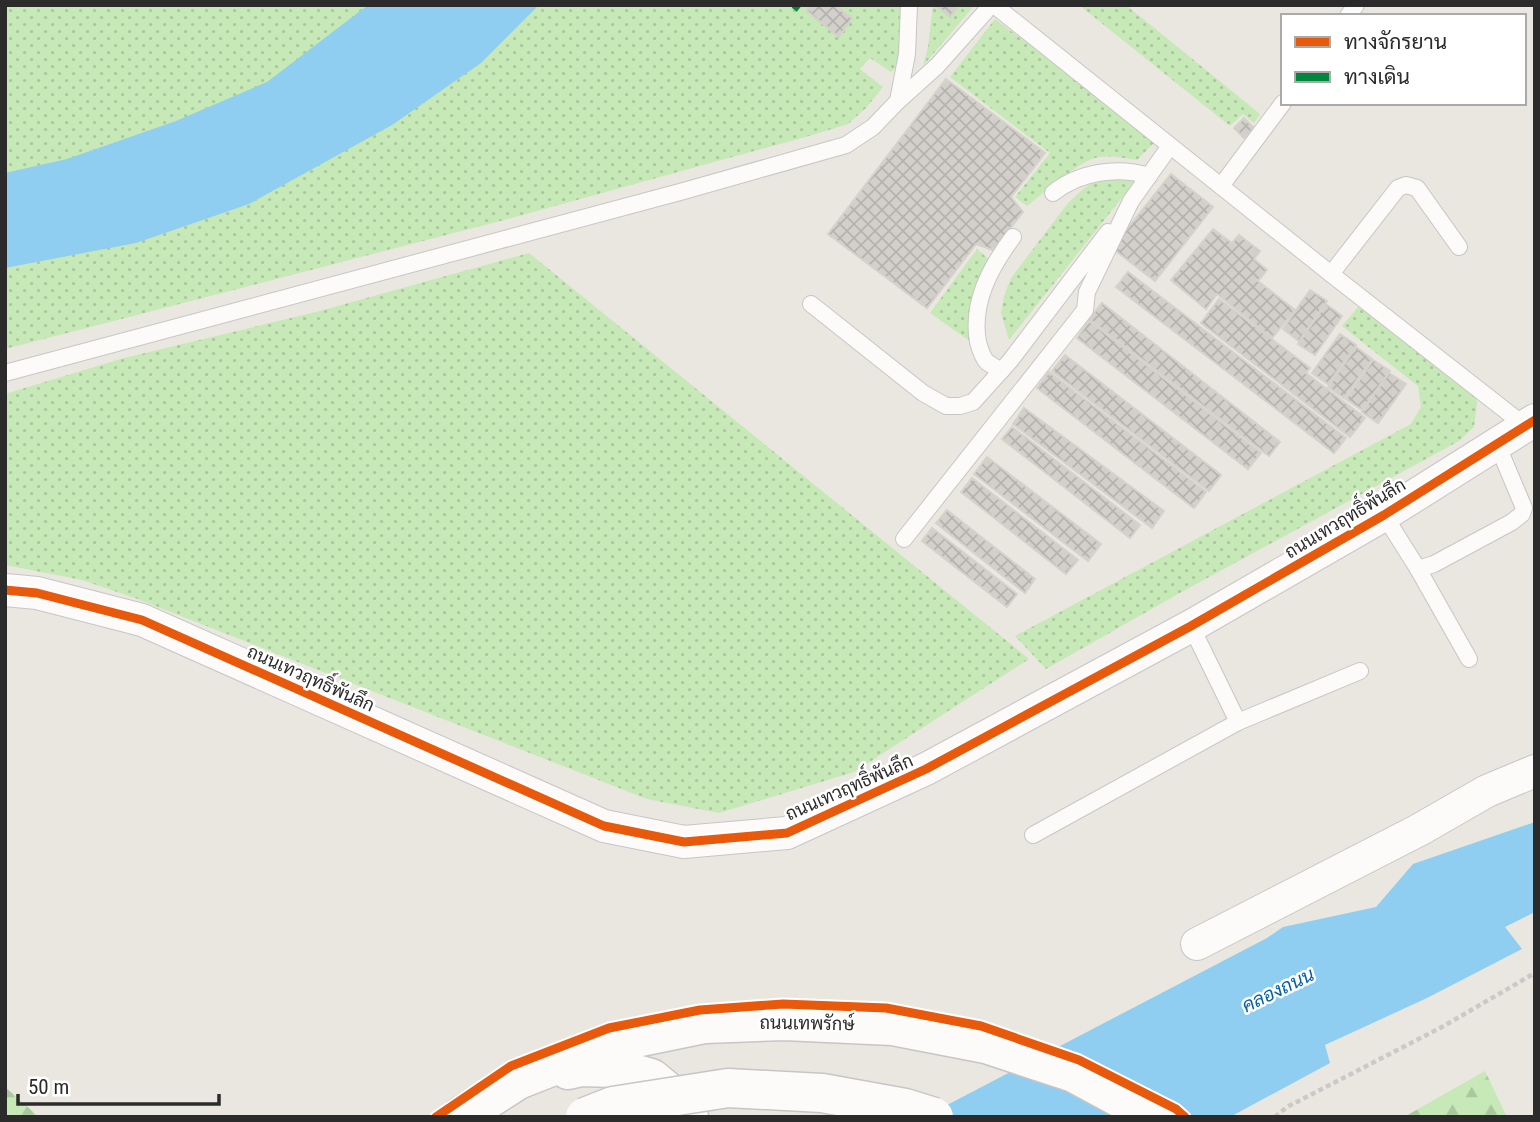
<svg xmlns="http://www.w3.org/2000/svg" width="1540" height="1122" font-family="'Roboto Condensed',Sarabun,sans-serif">
<defs>
<pattern id="green-dots" width="8" height="8" patternUnits="userSpaceOnUse" patternTransform="scale(1.75)"><rect width="8" height="8" fill="#c7e8b7"/><path d="M2 2h.1M6 6h.1" fill="none" stroke="#abc79e" stroke-width="1.8" stroke-linecap="round"/></pattern>
<pattern id="forest-firs" width="22" height="20" patternUnits="userSpaceOnUse" patternTransform="scale(1.75)"><rect width="22" height="20" fill="#c7e8b7"/><path d="M5 1l3.5 6h-7zM16 11l3.5 6h-7z" fill="#abc79e"/></pattern>
<pattern id="building-cross-hatch" width="8" height="8" patternUnits="userSpaceOnUse" patternTransform="scale(1.75)"><rect width="8" height="8" fill="#d3d0cb"/><path d="M0 0l8 8M0 8l8-8" fill="none" stroke="#b5b3ae"/></pattern>
</defs>
<rect width="100%" height="100%" fill="#eae7e0"/>
<g fill="url(#green-dots)">
<polygon points="5,5 912,5 898,66 891,72 870,58 860,69 883,87 866,108 848,124 816,134 508,219 5,349"/>
<polygon points="933,5 972,5 972,8 923,66 928,47"/>
<polygon points="1079,5 1126,5 1260,114 1254,123 1243,114 1230,126"/>
<path d="M995 19 1157 140 1137 160C1123 158 1106 154 1092 159 1072 167 1045 192 1027 206L1015 197 1050 153 950 77Z"/>
<polygon points="1140,175 1009,340 1001,313 1004,296 1011,278 1068,203 1083,189 1096,181"/>
<polygon points="977,249 993,263 985,291 984,351 930,313"/>
<polygon points="529,253 1029,659 854,772 719,813 647,799 135,598 82,580 5,565 5,394 124,358 316,312"/>
<polygon points="1358,307 1456,371 1473,385 1477,403 1474,427 1459,441 1178,594 1046,669 1015,636 1411,424 1421,407 1418,386 1342,326"/>
</g>
<g fill="url(#forest-firs)">
<polygon points="1485,1071 1507,1117 1404,1117"/>
<polygon points="5,1087 39,1117 5,1117"/>
</g>
<g fill="#8fcef0">
<polygon points="368,5 539,5 481,63 392,125 249,204 136,243 5,268 5,173 67,159 176,121 267,82"/>
<polygon points="1535,822 1535,912 1505,927 1522,949 1427,998 1325,1045 1330,1063 1230,1117 924,1117 1267,938 1283,927 1376,907 1413,864"/>
</g>
<g fill="url(#building-cross-hatch)" stroke="#d5d2cc" stroke-width="2">
<polygon points="811,5 834,5 852,18 839,37 807,11"/>
<polygon points="936,5 959,5 950,17"/>
<polygon points="946,79 1045,153 1011,197 1023,212 993,250 976,244 927,308 828,234"/>
<polygon points="1244,118 1254,128 1244,138 1234,128"/>
<polygon points="1171,174 1213,207 1155,281 1112,248"/>
<polygon points="1213,229 1232,243 1239,235 1260,251 1254,259 1267,270 1258,281 1295,310 1272,338 1217,294 1206,309 1171,280"/>
<polygon points="1128,272 1346,438 1334,453 1116,287"/>
<polygon points="1310,290 1327,301 1299,341 1283,329"/>
<polygon points="1219,299 1310,368 1306,373 1365,418 1350,437 1201,323"/>
<polygon points="1102,303 1280,442 1269,456 1089,319"/>
<polygon points="1326,304 1342,316 1315,355 1298,344"/>
<polygon points="1089,321 1261,453 1248,469 1077,338"/>
<polygon points="1340,334 1356,345 1328,384 1312,373"/>
<polygon points="1356,347 1372,359 1344,398 1328,387"/>
<polygon points="1065,355 1221,475 1209,491 1052,371"/>
<polygon points="1373,360 1390,371 1362,410 1346,399"/>
<polygon points="1049,372 1206,492 1194,508 1037,388"/>
<polygon points="1389,373 1406,384 1378,423 1362,412"/>
<polygon points="1024,408 1164,511 1152,528 1013,424"/>
<polygon points="1012,427 1140,525 1130,538 1002,439"/>
<polygon points="987,457 1101,544 1088,561 974,474"/>
<polygon points="972,478 1078,560 1066,574 961,492"/>
<polygon points="947,510 1035,579 1025,593 936,523"/>
<polygon points="932,528 1017,594 1007,607 922,541"/>
</g>
<g fill="none" stroke-linecap="round" stroke-linejoin="round">
<g stroke="#c7c6c6" stroke-width="18">
<g id="service">
<polyline points="994,5 1331,274 1524,425"/>
<polyline points="1348,16 1356,5"/>
<polyline points="898,101 907,54 909,5"/>
<polyline points="1221,186 1283,103"/>
<path d="M1053 193C1079 172 1117 166 1149 176"/>
<polyline points="1331,274 1398,188 1406,185 1417,188 1459,247"/>
<polyline points="811,304 923,393 946,406 960,406 973,402 1010,361 1108,232"/>
<path d="M1001 371C996 368 991 365 987 362 982 357 980 349 978 342 971 303 990 268 1013 237"/>
<polyline points="5,373 680,192 846,145 873,127 898,101 937,66 986,11 987,5"/>
<polyline points="1384,515 1418,569 1434,564 1512,522 1522,514 1524,508 1497,444"/>
<polyline points="904,539 1085,310 1087,292 1131,201 1170,146"/>
<polyline points="1418,569 1469,659"/>
<polyline points="1191,626 1238,722"/>
<polyline points="1033,835 1238,722 1360,671"/>
</g>
</g>
<g stroke="#c7c6c6" stroke-width="34">
<g id="minor">
<polyline points="5,590 37,593 142,620 604,826 684,842 787,833 926,769 1191,626 1384,515 1535,420"/>
<polyline points="1197,944 1419,830 1487,791 1535,771"/>
</g>
</g>
<g stroke="#c7c6c6" stroke-width="41">
<g id="secondary">
<polyline points="568,1070 581,1067 615,1068 651,1078 685,1106 689,1117"/>
<polyline points="460,1117 518,1080 612,1043 705,1024 784,1021 893,1026 986,1044 1074,1073 1155,1117"/>
</g>
</g>
<polyline stroke="#cac9c8" stroke-width="4.5" stroke-dasharray="5 3.5" stroke-linecap="butt" points="1275,1117 1287,1107 1442,1027 1535,973"/>
<use href="#service" stroke="#fcfbfa" stroke-width="16"/>
<use href="#minor" stroke="#fcfbfa" stroke-width="32"/>
<use href="#secondary" stroke="#fcfbfa" stroke-width="38"/>
<g stroke="#c7c6c6" stroke-width="41" stroke-linecap="butt">
<polyline id="secondary-bridge" points="585,1117 613,1106 728,1088 822,1093 905,1108 934,1117"/>
</g>
<use href="#secondary-bridge" stroke="#fcfbfa" stroke-width="38"/>
<polyline stroke="#00873e" stroke-width="7" stroke-dasharray="14 7" stroke-linecap="butt" points="794,5 799,9"/>
<g stroke="#fff" stroke-width="13">
<g id="cycleway">
<polyline points="5,590 37,593 142,620 604,826 684,842 787,833 926,769 1191,626 1384,515 1535,420"/>
<polyline points="436,1117 511,1066 609,1028 700,1010 783,1004 886,1008 981,1026 1079,1060 1176,1109 1185,1117"/>
</g>
</g>
<use href="#cycleway" stroke="#e8590c" stroke-width="9"/>
</g>
<g text-anchor="middle" dominant-baseline="central" stroke-width="5" stroke-linejoin="round" paint-order="stroke">
<g font-size="18" fill="#2b2b2b" stroke="#fff">
<text transform="translate(1345 518) rotate(-31)">ถนนเทวฤทธิ์พันลึก</text>
<text transform="translate(311 678) rotate(24)">ถนนเทวฤทธิ์พันลึก</text>
<text transform="translate(849 787) rotate(-24)">ถนนเทวฤทธิ์พันลึก</text>
<text transform="translate(807 1023) rotate(1)">ถนนเทพรักษ์</text>
</g>
<g font-size="19" font-style="italic" fill="#0460a6" stroke="#fff">
<text transform="translate(1278 990) rotate(-26)">คลองถนน</text>
</g>
</g>
<rect width="1540" height="1122" fill="none" stroke="#2b2b2b" stroke-width="14"/>
<rect x="1281" y="14" width="245" height="91" fill="#ffffff" stroke="#aaaaaa" stroke-width="2"/>
<rect x="1295" y="37" width="35" height="10" fill="#e8590c" stroke="#aaaaaa" stroke-width="2"/>
<text x="1344" y="49" font-size="21" fill="#2b2b2b">ทางจักรยาน</text>
<rect x="1295" y="72" width="35" height="10" fill="#00873e" stroke="#aaaaaa" stroke-width="2"/>
<text x="1344" y="84" font-size="21" fill="#2b2b2b">ทางเดิน</text>
<path d="M18 1094v10h201v-10" fill="none" stroke="#2b2b2b" stroke-width="3.5"/>
<text x="28" y="1094" font-size="21" fill="#2b2b2b" stroke="#ffffff" stroke-width="5" paint-order="stroke">50 m</text>
</svg>
